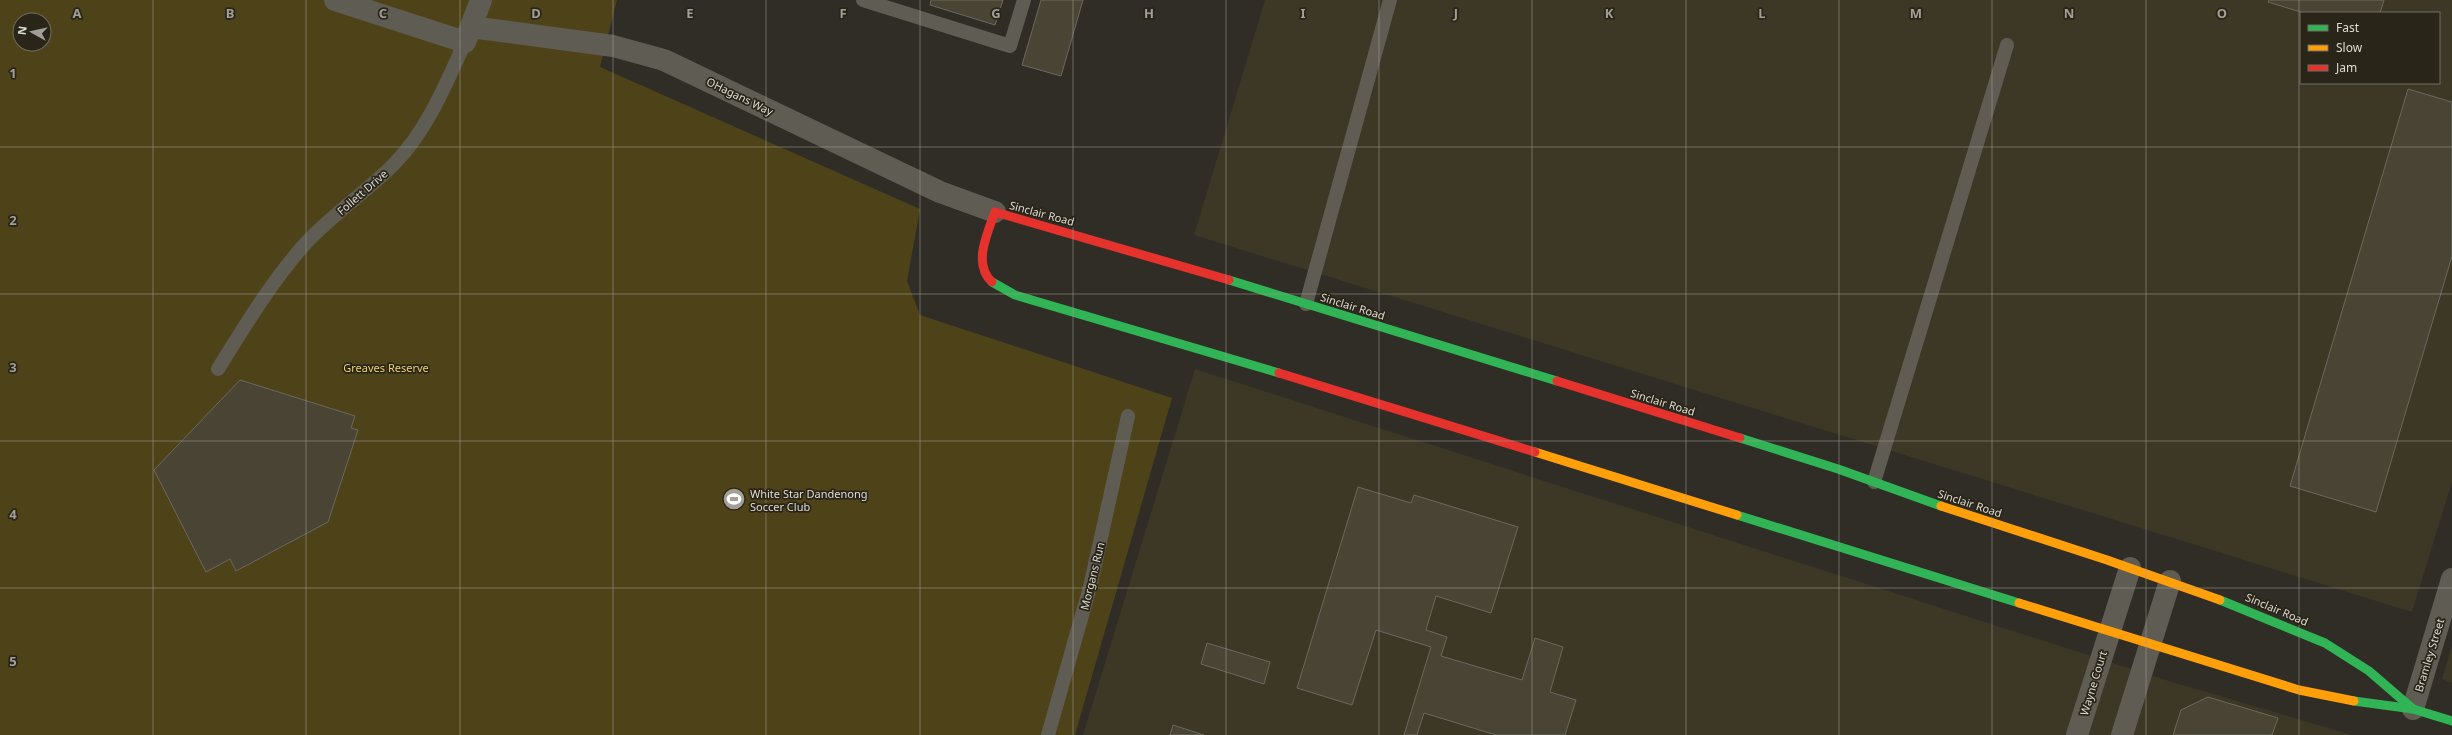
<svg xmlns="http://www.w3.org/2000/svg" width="2452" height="735" font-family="'Noto Sans',sans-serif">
<rect width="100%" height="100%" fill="#2f2d26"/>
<g fill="#3d3725" fill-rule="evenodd">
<path d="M1265 0H2452V482L2412 612 1194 235ZM2301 13H2439V83H2301Z"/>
<polygon points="1195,369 2169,681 2352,735 1083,735"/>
<polygon points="2452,646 2452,683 2442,679"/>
</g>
<path fill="#4e4318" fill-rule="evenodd" d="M0 0H617L600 67 920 209 907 281 920 315 1172 398 1075 735H0ZM20 20H44V44H20Z"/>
<g fill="#494433" stroke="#6a6862">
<polygon points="931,0 1003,0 995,25 930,5"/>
<polygon points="1041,0 1083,0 1061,76 1022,65"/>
<polygon points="2269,0 2384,0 2380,13 2304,13 2268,2"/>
<polygon points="2408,89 2452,102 2452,256 2376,512 2290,486"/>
<polygon points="240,380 355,416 351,428 358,430 328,522 236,571 230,559 206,572 154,470"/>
<polygon points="1358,487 1411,503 1414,495 1518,527 1491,613 1436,596 1426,630 1447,637 1441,656 1522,680 1535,638 1563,647 1550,692 1576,700 1565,735 1496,735 1424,713 1417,735 1404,735 1431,647 1376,630 1352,705 1297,688"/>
<polygon points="1207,643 1270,662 1264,684 1201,664"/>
<polygon points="2208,697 2278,718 2272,735 2173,735 2181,710"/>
<polygon points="1173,725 1204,735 1170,735"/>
</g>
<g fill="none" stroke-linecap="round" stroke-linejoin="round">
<g stroke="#5f5d53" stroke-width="14">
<polyline points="863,0 1010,46 1024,0"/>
<polyline points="1306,304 1390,0"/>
<path d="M218 369C245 326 271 282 305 244 332 214 367 192 395 163 427 130 446 84 465 42"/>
<polyline points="1874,482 2007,45"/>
<polyline points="1048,735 1090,587 1128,416"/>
</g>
<g stroke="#5f5d53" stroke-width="22">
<polyline points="335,0 465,42 481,0"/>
<polyline points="471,27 613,46 664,60 940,192 995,212"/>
<polyline points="2413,709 2452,579"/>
<polyline points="2077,735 2130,568"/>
<polyline points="2122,735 2170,581"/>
</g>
<g stroke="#30b455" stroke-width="9">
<polyline points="1229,280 1557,381"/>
<polyline points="992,282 1015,295 1279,373"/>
<polyline points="1740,438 1838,469 1941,506"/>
<polyline points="1737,515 2019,603"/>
<polyline points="2220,600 2325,643 2369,671 2413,709"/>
<polyline points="2354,701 2413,709 2452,721"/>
</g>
<g stroke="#ff9f0a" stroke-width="9">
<polyline points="1535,452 1737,515"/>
<polyline points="1941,506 2107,560 2220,600"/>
<polyline points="2019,603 2299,690 2354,701"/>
</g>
<g stroke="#e5322d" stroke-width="9">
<path d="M992 282C972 264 988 232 995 212L1229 280"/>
<polyline points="1279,373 1535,452"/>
<polyline points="1557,381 1740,438"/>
</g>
</g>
<path fill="none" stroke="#a19f97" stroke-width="1" stroke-opacity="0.55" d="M153 0V735M306 0V735M460 0V735M613 0V735M766 0V735M920 0V735M1073 0V735M1226 0V735M1379 0V735M1532 0V735M1686 0V735M1839 0V735M1992 0V735M2146 0V735M2299 0V735M0 147H2452M0 294H2452M0 441H2452M0 588H2452"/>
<defs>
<g id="stadium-disc" transform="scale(1.15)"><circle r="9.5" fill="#a19f97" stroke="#292518"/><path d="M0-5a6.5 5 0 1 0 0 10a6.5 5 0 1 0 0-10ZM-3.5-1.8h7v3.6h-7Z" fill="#fff"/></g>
</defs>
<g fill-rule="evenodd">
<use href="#stadium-disc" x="734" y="499"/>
</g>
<g text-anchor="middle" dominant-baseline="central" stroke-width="3.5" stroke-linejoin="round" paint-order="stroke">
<g font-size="11" fill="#dfdcd4" stroke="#292518">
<text transform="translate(740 96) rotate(26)">OHagans Way</text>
<text transform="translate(362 192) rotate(-41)">Follett Drive</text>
<text transform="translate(1042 213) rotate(15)">Sinclair Road</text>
<text transform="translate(1353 306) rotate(17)">Sinclair Road</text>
<text transform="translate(1663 402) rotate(17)">Sinclair Road</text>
<text transform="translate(1970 503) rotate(18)">Sinclair Road</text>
<text transform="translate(1092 576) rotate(-76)">Morgans Run</text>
<text transform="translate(2277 609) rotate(23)">Sinclair Road</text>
<text transform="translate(2429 655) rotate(-73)">Bramley Street</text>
<text transform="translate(2093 683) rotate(-73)">Wayne Court</text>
</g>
<g font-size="11" fill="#ecd06e" stroke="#292518">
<text x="386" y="367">Greaves Reserve</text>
</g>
<g font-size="11" fill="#dfdcd4" stroke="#292518" text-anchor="start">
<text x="750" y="493">White Star Dandenong<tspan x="750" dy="13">Soccer Club</tspan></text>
</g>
</g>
<g font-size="13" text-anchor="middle" font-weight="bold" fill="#a19f97" stroke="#292518" stroke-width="3.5" stroke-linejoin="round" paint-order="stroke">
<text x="77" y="18">A</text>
<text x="230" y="18">B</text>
<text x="383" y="18">C</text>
<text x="536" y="18">D</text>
<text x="690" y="18">E</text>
<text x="843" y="18">F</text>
<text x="996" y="18">G</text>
<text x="1149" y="18">H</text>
<text x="1303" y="18">I</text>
<text x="1456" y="18">J</text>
<text x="1609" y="18">K</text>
<text x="1762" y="18">L</text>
<text x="1916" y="18">M</text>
<text x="2069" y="18">N</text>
<text x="2222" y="18">O</text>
<text x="13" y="78">1</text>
<text x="13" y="225">2</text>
<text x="13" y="372">3</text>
<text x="13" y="519">4</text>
<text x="13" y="666">5</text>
</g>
<rect x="2300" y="12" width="140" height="72" fill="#292518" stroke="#726e63"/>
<rect x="2308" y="25" width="20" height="6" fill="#30b455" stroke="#726e63"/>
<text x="2336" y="32" font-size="12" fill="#dfdcd4">Fast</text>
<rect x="2308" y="45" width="20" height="6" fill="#ff9f0a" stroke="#726e63"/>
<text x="2336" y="52" font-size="12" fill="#dfdcd4">Slow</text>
<rect x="2308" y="65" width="20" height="6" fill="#e5322d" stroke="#726e63"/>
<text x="2336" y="72" font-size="12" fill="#dfdcd4">Jam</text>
<g transform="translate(32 32) rotate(278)"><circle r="19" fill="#292518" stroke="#726e63"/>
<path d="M0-3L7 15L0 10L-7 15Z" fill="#a19f97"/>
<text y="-6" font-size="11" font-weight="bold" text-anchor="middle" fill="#dfdcd4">N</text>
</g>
</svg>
